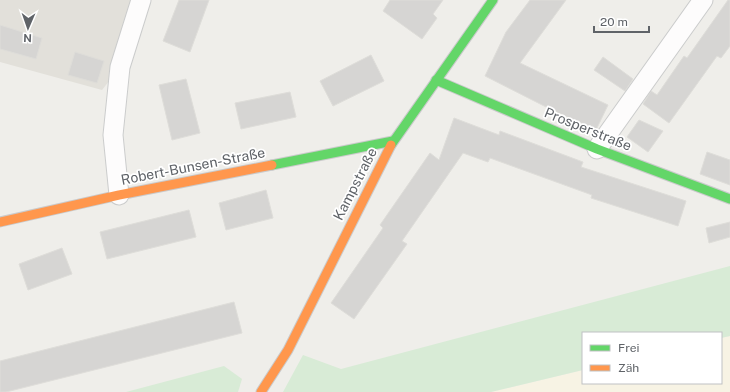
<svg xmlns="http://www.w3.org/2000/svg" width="730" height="392" font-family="'Public Sans',sans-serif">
<rect width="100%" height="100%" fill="#efeeea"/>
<polygon fill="#f7f3e4" points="730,336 730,392 491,392 583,370 583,383 721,383 721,338"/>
<polygon fill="#e2e0da" points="0,0 141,0 120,67 102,90 0,62"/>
<g fill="#d8ebd6">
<polygon points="730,266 730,336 721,338 721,333 583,333 583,370 491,392 283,392 303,355 341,369"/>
<polygon points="224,366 242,379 238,392 126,392"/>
</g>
<g fill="#d6d5d3" stroke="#deddd9">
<polygon points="179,0 209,0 190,52 163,41"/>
<polygon points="390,0 443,0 433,14 437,18 422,39 383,11"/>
<polygon points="530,0 566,0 520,63 608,105 596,130 552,110 485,76 506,32"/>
<polygon points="728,0 730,0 730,46 721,58 717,56 669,123 643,104 651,91 657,95 684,56 687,58"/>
<polygon points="0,25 42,38 36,59 0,49"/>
<polygon points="75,52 104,61 97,83 68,75"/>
<polygon points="371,55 384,81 333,106 320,81"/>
<polygon points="603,57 633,79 625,91 594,70"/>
<polygon points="186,79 200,133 172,140 159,85"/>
<polygon points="290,92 296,117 241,129 235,103"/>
<polygon points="454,118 499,135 500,131 583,162 581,167 686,201 678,226 591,198 592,195 490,158 488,162 463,153 402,241 407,244 354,319 331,303 383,228 380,225 430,153 439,160"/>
<polygon points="639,120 663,131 648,152 627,137"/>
<polygon points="707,152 730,160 730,185 700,174"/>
<polygon points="266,190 273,218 226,230 219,203"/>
<polygon points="189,210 196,237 107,259 100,232"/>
<polygon points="730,222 730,237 709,243 706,228"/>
<polygon points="62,248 72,274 28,290 19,264"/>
<polygon points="234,302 242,333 6,392 0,392 0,361"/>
</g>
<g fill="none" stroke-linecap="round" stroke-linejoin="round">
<g stroke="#cbcccc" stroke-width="21">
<g id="street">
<polyline points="597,149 703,0"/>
<polyline points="119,195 113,135 120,67 141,0"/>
</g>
</g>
<g stroke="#cacacb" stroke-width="11">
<g id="fast">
<polyline points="436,80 597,149 730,199"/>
<polyline points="391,145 493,0"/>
<polyline points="272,165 393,141"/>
</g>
</g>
<g stroke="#cacacb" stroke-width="11">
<g id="slow">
<polyline points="0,222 119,195 272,165"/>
<polyline points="261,392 288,350 391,145"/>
</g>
</g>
<use href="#street" stroke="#fdfcfc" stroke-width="19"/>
<use href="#fast" stroke="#63d668" stroke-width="9"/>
<use href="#slow" stroke="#ff974d" stroke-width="9"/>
</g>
<g text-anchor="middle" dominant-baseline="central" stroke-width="3.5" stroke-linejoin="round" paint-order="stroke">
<g font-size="14" fill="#5f6368" stroke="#fff">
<text transform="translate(588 129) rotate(22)">Prosperstraße</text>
<text transform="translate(193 166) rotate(-11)">Robert-Bunsen-Straße</text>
<text transform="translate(355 184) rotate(-63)">Kampstraße</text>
</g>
</g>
<rect x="582" y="332" width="140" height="52" fill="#ffffff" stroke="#bfc1c3"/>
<rect x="590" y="345" width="20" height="6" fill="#63d668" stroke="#bfc1c3"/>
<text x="618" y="352" font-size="12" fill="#5f6368">Frei</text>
<rect x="590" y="365" width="20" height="6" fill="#ff974d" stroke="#bfc1c3"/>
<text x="618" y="372" font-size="12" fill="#5f6368">Zäh</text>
<g transform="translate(28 28) rotate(182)" stroke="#ffffff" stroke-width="3" paint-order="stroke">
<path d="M0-3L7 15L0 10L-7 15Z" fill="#5f6368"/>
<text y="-6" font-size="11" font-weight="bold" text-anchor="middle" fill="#5f6368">N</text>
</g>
<path d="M594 26v6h55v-6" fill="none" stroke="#5f6368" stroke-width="2"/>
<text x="600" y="26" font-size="12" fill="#5f6368" stroke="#ffffff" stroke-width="3" paint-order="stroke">20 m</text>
</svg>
